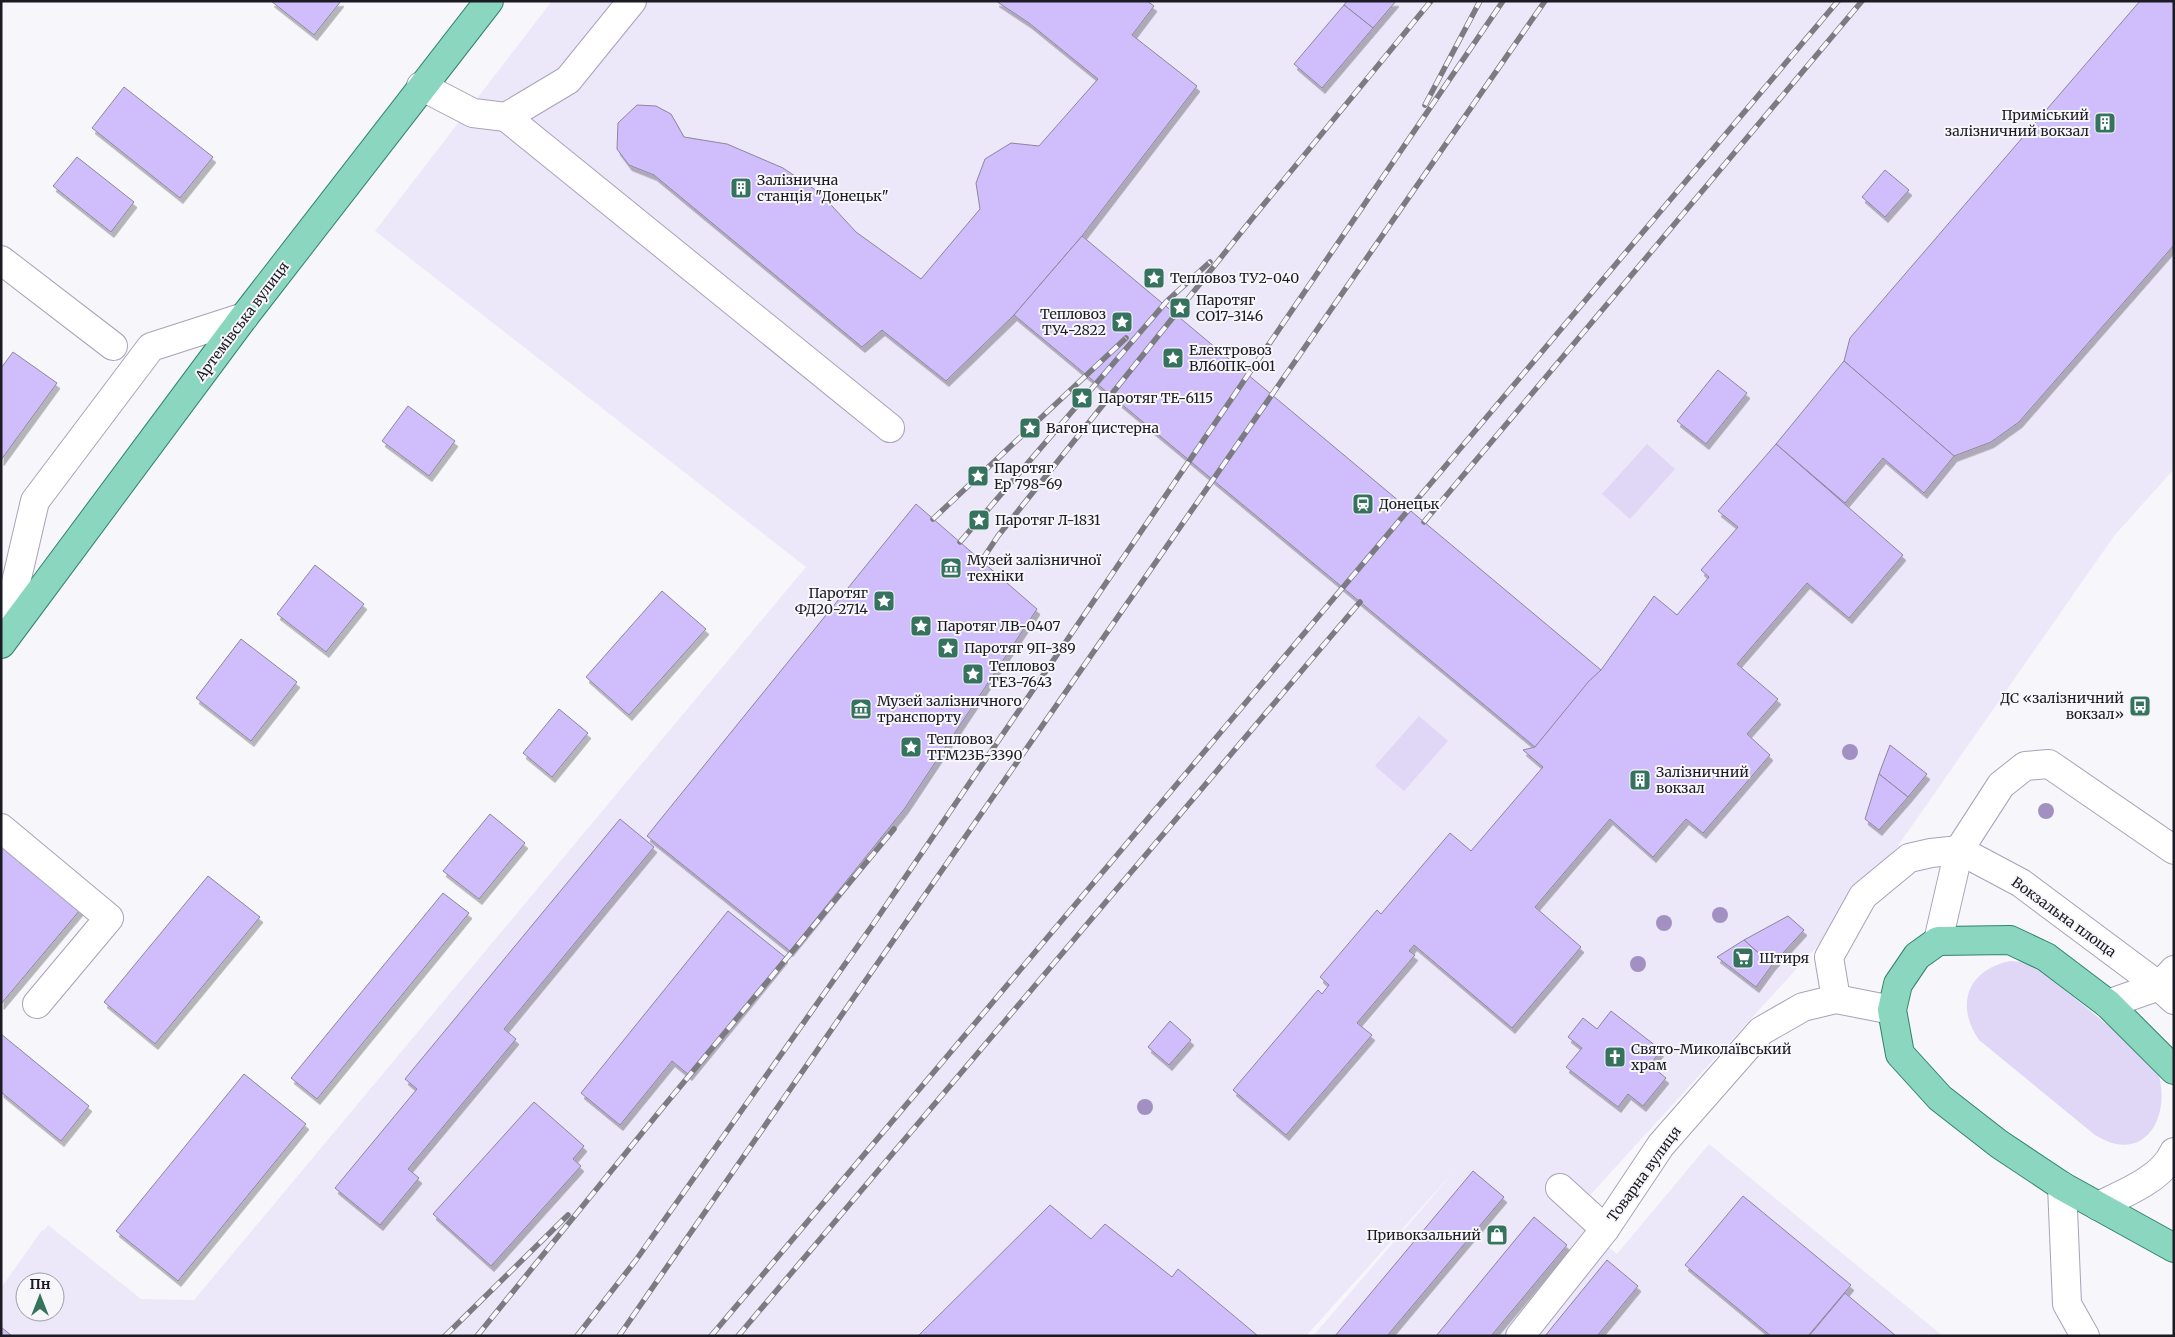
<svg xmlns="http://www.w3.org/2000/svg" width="2175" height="1337" font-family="Merriweather,serif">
<defs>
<filter id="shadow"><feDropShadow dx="3" dy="5.5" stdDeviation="0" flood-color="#0004"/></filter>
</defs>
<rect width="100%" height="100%" fill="#f7f6fb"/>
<path fill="#ede7fa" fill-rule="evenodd" d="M552 1H2174V469L2114 536 1863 896 1571 1216 1617 1254 1709 1144 1943 1336H1313L1458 1167 1306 1336H1V1288L42 1230 44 1231 48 1225 141 1299 194 1300 806 567 375 231ZM25 1282H55V1312H25Z"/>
<g fill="#e0d7f7">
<polygon points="1647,444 1675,469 1630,519 1602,494"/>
<polygon points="1419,716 1448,741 1404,791 1375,766"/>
<path d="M2010 961 2024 962 2038 968 2155 1064C2175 1110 2148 1168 2095 1135L1979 1040C1955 1005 1967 970 2010 961Z"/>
</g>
<g fill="#d0bdfb" stroke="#8d869c" filter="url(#shadow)">
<polygon points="271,1 341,1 314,35"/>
<polygon points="996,1 1147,1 1154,6 1132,35 1197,86 1082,236 1014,315 946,381 882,330 862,347 654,175 629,165 617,149 618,123 637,105 656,106 671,114 684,137 727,144 783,168 820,193 856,232 921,279 980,209 976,183 985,159 1011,143 1039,146 1098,79 1029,23"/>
<polygon points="1347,1 1396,1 1373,28 1344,5"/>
<polygon points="2140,1 2174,1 2174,245 2019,422 1991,442 1954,456 1844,361 1850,338"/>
<polygon points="1344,5 1373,28 1322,88 1294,64"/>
<polygon points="124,87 213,157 180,198 92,128"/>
<polygon points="77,157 134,202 111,232 53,186"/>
<polygon points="1885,170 1909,190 1885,217 1862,197"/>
<polygon points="1082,236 1601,670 1535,747 1014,315"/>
<polygon points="13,352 57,383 1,460 1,368"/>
<polygon points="1844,361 1954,456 1924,493 1883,458 1845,503 1776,444"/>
<polygon points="1718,370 1747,393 1706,444 1677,421"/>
<polygon points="408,406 455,441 429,476 382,441"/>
<polygon points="1776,444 1903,555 1849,618 1807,583 1737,664 1778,699 1747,734 1770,755 1703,833 1686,819 1653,857 1610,819 1535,907 1581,947 1512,1028 1414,945 1409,951 1415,955 1357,1023 1372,1035 1286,1135 1233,1090 1318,990 1322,994 1329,985 1320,977 1377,910 1381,914 1450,833 1471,851 1543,767 1523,750 1535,747 1589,681 1601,670 1654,596 1677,615 1709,577 1701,570 1738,527 1718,511"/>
<polygon points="916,504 1037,609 905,808 790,951 647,836"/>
<polygon points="315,565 364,604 326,652 277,614"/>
<polygon points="662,591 706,629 629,715 586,677"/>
<polygon points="241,639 297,682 251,741 196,698"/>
<polygon points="559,709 588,733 552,777 523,753"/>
<polygon points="1890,745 1927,774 1908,797 1879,774"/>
<polygon points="1879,774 1908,797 1879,830 1865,819"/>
<polygon points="490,814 525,843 479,899 443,871"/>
<polygon points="620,819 654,847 504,1029 516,1039 408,1169 419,1178 380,1225 335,1188 417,1089 405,1079"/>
<polygon points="1,845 80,910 1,1004"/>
<polygon points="208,876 260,917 155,1044 104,1002"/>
<polygon points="443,893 469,913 317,1099 291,1078"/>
<polygon points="728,911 785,957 689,1075 672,1061 620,1125 581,1093"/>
<polygon points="1788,916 1804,930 1772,965 1744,940"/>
<polygon points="1744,940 1772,965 1756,987 1717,957"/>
<polygon points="1611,1011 1661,1050 1650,1065 1666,1078 1643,1106 1628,1094 1618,1107 1566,1067 1582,1048 1568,1037 1583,1018 1597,1029"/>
<polygon points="1170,1021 1191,1040 1169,1065 1148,1047"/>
<polygon points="1,1034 89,1106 61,1141 1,1092"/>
<polygon points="244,1074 306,1124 178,1281 116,1231"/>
<polygon points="534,1102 584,1146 573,1159 581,1166 491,1266 433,1214"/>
<polygon points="1473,1171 1504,1197 1387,1336 1335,1336"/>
<polygon points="1743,1196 1851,1285 1808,1336 1771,1336 1685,1265"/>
<polygon points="1050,1205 1091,1239 1105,1224 1172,1277 1178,1269 1258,1336 918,1336"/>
<polygon points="1534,1217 1567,1245 1491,1336 1436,1336"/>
<polygon points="1607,1260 1638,1286 1597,1336 1545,1336"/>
<polygon points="1845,1293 1896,1336 1809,1336"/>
<polygon points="1,1327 12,1336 1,1336"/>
</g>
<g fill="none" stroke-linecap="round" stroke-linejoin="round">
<g stroke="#a9a2b9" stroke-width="30">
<g id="minor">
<polyline points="421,86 473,113 506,117 568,80 632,1"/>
<polyline points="506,117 890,428"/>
<polyline points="1,260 113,346"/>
<polyline points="2,642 35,501 151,347 244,317"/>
<polyline points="1,828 109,918 37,1004"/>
<polyline points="1938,941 1959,850 2001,785 2025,766 2049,764 2174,850"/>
<polyline points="1836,999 1829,957 1863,896 1909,858 1931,853 1959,850 2021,883 2159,986 2174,1000"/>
<polyline points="2108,1004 2159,986 2174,970"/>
<polyline points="2062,1186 2067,1304 2085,1336"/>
<polyline points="1560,1188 1605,1229"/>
<path d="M2098 1206C2123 1194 2162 1179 2174 1152"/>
<polyline points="1520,1336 1605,1229 1661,1145 1761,1031 1803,1007 1836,999 1892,1010"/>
</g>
</g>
<g stroke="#31836b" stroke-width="30">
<g id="major">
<polyline points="1,644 244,317 489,1"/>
<polyline points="2174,1070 2108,1004 2046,957 2010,940 1938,941 1917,956 1898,984 1892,1010 1900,1054 1940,1098 1999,1144 2062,1186 2174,1248"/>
</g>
</g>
<use href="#minor" stroke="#fff" stroke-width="28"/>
<use href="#major" stroke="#8ad6be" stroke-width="28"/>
<g stroke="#7c7b81" stroke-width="5.5">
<g id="rail">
<polyline points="1425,105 1480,1"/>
<polyline points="933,519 1126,338"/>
<polyline points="1424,522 1862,1"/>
<polyline points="960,542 1167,301 1210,262"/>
<polyline points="982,560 998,536 1255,215 1431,1"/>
<polyline points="445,1336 568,1215"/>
<polyline points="477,1336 664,1106 894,829"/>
<polyline points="577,1336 636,1260 874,923 1503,1"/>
<polyline points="619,1336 1545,1"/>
<polyline points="711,1336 1838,1"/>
<polyline points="738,1336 1360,602"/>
</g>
</g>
<use href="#rail" stroke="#f7f6fb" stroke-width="4" stroke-dasharray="11" stroke-linecap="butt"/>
</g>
<g fill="#a390c3">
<circle cx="1850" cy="752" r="8"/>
<circle cx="2046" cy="811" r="8"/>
<circle cx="1720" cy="915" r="8"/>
<circle cx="1664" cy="923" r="8"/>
<circle cx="1638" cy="964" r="8"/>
<circle cx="1145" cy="1107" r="8"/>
</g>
<defs>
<g id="building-square" transform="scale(1.125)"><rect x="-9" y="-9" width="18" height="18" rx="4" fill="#36735e" stroke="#f7f6fb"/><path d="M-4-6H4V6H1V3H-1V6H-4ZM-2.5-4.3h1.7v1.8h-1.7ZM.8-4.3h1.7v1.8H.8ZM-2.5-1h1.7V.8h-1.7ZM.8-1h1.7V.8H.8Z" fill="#fff"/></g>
<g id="sight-square" transform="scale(1.125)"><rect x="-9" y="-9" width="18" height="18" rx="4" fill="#36735e" stroke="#f7f6fb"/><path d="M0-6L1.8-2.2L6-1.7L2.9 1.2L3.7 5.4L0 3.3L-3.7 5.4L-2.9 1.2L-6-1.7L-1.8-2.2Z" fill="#fff"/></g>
<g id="station-square" transform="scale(1.125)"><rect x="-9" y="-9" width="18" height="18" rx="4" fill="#36735e" stroke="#f7f6fb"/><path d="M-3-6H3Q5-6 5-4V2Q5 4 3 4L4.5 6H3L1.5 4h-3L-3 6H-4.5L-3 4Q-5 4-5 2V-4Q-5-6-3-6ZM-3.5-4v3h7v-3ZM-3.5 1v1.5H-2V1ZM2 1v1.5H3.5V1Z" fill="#fff"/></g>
<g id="museum-square" transform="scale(1.125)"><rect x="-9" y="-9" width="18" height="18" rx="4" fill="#36735e" stroke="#f7f6fb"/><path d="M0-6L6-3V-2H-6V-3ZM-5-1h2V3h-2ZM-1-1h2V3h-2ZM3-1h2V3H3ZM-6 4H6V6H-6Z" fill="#fff"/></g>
<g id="bus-square" transform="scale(1.125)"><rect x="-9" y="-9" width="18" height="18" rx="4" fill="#36735e" stroke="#f7f6fb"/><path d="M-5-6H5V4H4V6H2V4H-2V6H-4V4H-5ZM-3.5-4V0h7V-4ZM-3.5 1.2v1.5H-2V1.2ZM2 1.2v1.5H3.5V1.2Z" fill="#fff"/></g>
<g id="supermarket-square" transform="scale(1.125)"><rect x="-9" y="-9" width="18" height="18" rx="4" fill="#36735e" stroke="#f7f6fb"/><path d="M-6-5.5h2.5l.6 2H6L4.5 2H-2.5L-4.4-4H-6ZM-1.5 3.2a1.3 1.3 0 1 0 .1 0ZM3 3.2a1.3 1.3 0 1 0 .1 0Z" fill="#fff"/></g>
<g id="church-square" transform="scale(1.125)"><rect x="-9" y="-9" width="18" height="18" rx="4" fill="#36735e" stroke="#f7f6fb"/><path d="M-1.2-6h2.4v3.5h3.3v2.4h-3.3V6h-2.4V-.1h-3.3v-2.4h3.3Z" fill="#fff"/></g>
<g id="shop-square" transform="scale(1.125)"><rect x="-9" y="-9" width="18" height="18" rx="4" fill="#36735e" stroke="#f7f6fb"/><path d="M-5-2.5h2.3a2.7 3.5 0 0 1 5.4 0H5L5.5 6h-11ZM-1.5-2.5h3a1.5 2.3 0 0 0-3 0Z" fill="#fff"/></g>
</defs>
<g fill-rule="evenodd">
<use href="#building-square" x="2105" y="123"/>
<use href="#building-square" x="741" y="188"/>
<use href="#sight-square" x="1154" y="278"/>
<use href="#sight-square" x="1180" y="308"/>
<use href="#sight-square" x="1122" y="322"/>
<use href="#sight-square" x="1173" y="358"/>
<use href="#sight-square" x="1082" y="398"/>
<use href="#sight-square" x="1030" y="428"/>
<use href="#sight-square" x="978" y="476"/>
<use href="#station-square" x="1363" y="504"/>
<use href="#sight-square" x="979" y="520"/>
<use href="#museum-square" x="951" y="568"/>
<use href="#sight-square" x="884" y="601"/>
<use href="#sight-square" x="921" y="626"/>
<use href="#sight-square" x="948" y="648"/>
<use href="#sight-square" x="973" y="674"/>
<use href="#bus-square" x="2140" y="706"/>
<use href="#museum-square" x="861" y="709"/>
<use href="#sight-square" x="911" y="747"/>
<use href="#building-square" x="1640" y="780"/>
<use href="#supermarket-square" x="1743" y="958"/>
<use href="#church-square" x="1615" y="1057"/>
<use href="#shop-square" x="1497" y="1235"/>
</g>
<g text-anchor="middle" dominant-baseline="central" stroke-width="4" stroke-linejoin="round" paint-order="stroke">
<g font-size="14" fill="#1c1a22" stroke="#f7f6fb" text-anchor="start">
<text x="2089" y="115" text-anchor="end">Приміський<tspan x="2089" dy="16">залізничний вокзал</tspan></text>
<text x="757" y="180">Залізнична<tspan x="757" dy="16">станція "Донецьк"</tspan></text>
<text x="1170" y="278">Тепловоз ТУ2-040</text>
<text x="1196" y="300">Паротяг<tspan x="1196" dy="16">СО17-3146</tspan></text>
<text x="1106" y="314" text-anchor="end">Тепловоз<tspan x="1106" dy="16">ТУ4-2822</tspan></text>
<text x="1189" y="350">Електровоз<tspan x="1189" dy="16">ВЛ60ПК-001</tspan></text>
<text x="1098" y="398">Паротяг ТЕ-6115</text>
<text x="1046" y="428">Вагон цистерна</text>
<text x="994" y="468">Паротяг<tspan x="994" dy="16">Ер 798-69</tspan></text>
<text x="1379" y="504">Донецьк</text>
<text x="995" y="520">Паротяг Л-1831</text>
<text x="967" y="560">Музей залізничної<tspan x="967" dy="16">техніки</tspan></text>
<text x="868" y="593" text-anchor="end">Паротяг<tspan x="868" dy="16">ФД20-2714</tspan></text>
<text x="937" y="626">Паротяг ЛВ-0407</text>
<text x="964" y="648">Паротяг 9П-389</text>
<text x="989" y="666">Тепловоз<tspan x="989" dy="16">ТЕЗ-7643</tspan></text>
<text x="2124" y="698" text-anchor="end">ДС «залізничний<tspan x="2124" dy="16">вокзал»</tspan></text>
<text x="877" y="701">Музей залізничного<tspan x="877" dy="16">транспорту</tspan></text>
<text x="927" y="739">Тепловоз<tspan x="927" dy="16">ТГМ23Б-3390</tspan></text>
<text x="1656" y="772">Залізничний<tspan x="1656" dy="16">вокзал</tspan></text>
<text x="1759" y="958">Штиря</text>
<text x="1631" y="1049">Свято-Миколаївський<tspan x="1631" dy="16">храм</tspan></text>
<text x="1481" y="1235" text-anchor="end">Привокзальний</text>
</g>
<g font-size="14" fill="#1c1a22" stroke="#f7f6fb">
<text transform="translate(242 321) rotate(-53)">Артемівська вулиця</text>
<text transform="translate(2064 917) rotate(36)">Вокзальна площа</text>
<text transform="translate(1644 1174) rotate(-54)">Товарна вулиця</text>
</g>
</g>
<rect width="2175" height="1337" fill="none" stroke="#1c1a22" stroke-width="5"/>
<g transform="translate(40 1297)"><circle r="24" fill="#f7f6fb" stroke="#9f9ea4"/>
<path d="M0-4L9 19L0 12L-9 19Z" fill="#36735e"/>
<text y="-8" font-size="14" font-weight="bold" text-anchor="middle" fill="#1c1a22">Пн</text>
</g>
</svg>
